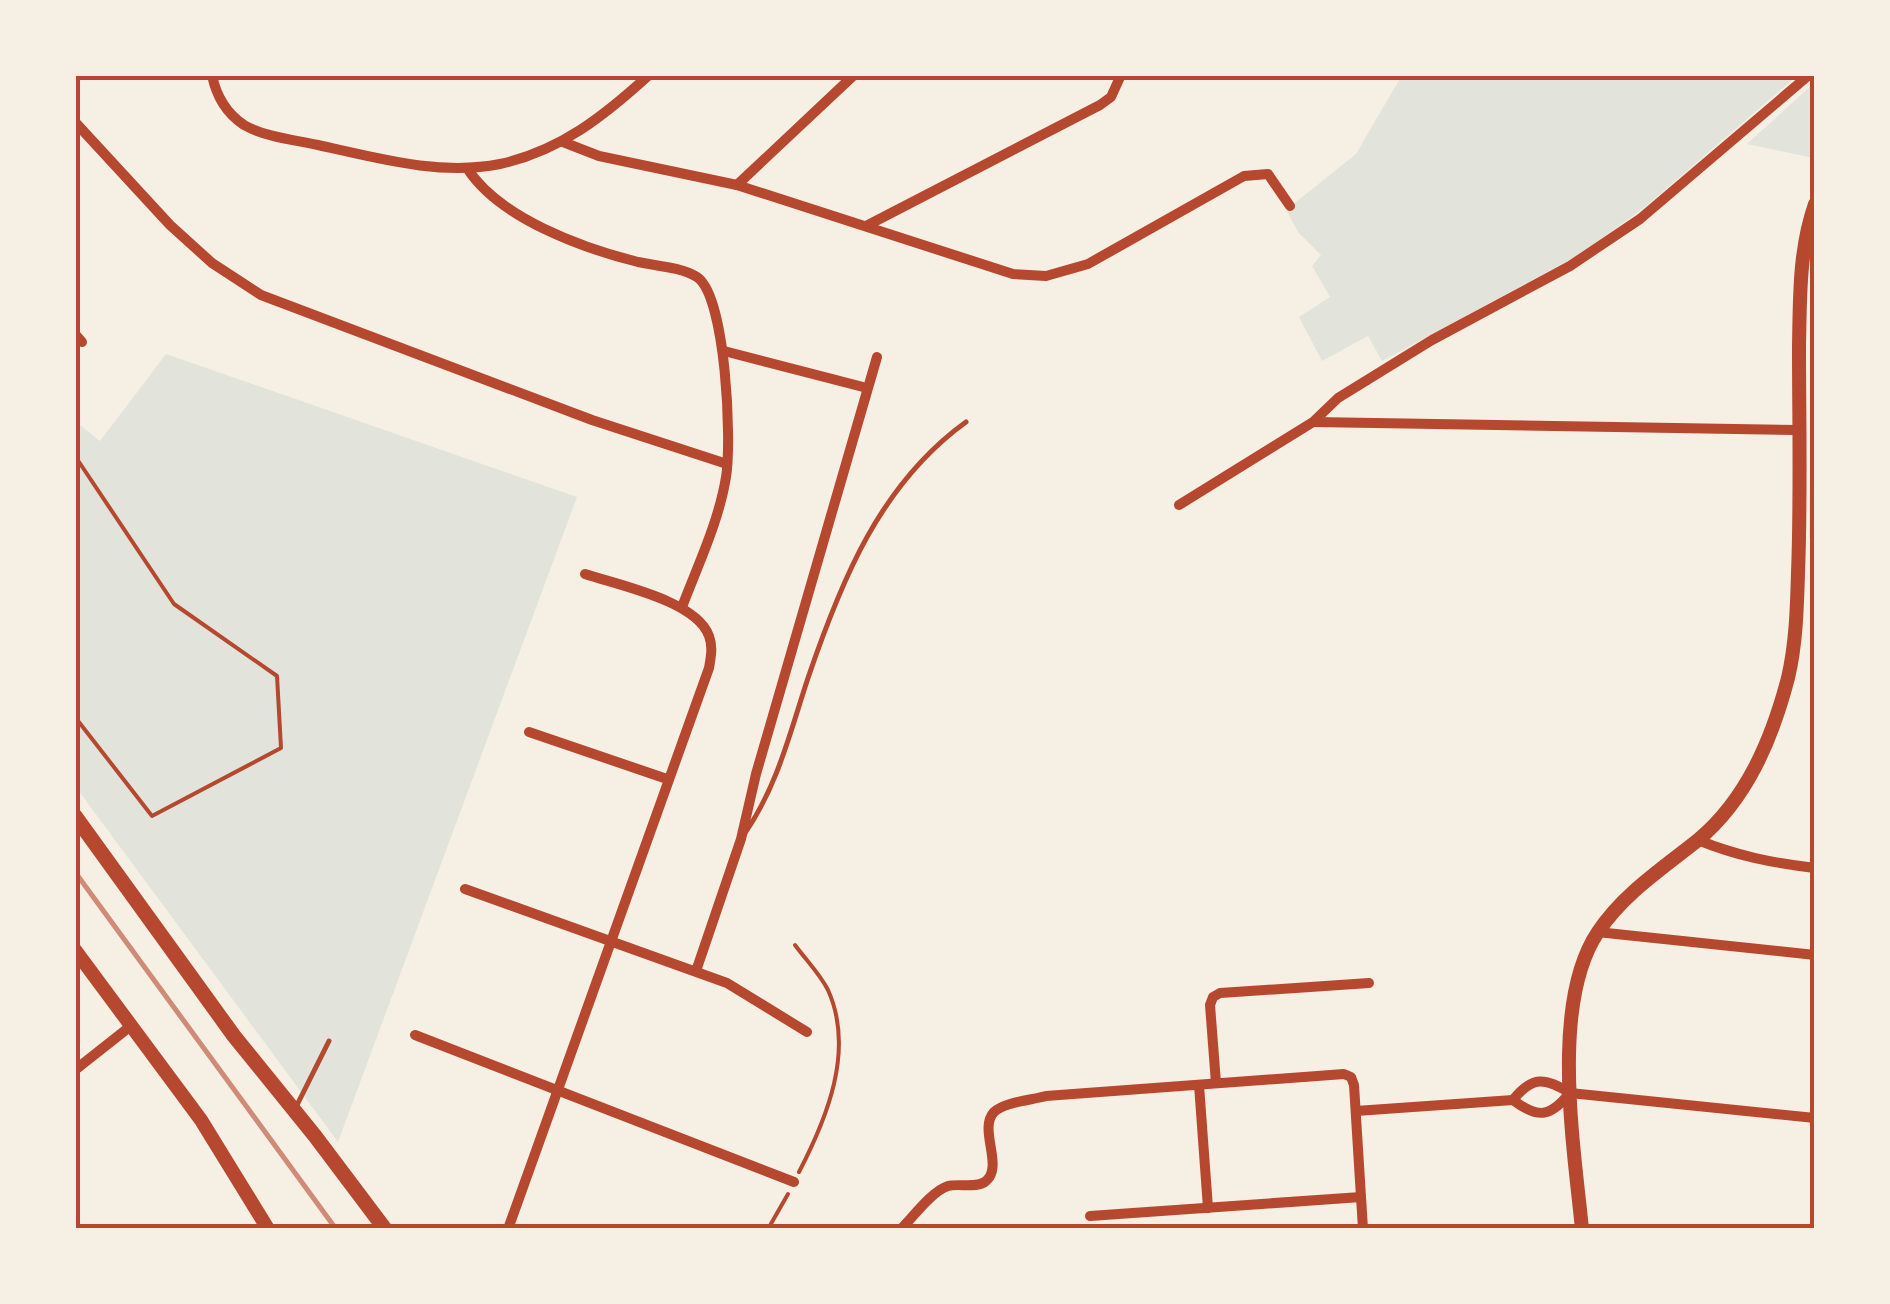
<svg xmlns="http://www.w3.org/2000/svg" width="1890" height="1304" font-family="'DejaVu Sans',sans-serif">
<rect width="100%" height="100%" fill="#f6efe4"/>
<g fill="#e2e4dc">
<polygon points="1402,75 1798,75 1645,207 1577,256 1382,361 1368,336 1322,361 1299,317 1330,297 1312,266 1321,255 1298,232 1286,210 1356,154"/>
<polygon points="1815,82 1814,158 1747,144"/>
<polygon points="1813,272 1815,273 1815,538 1809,538"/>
<polygon points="166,354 577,497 338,1142 75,786 75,421 100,441"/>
</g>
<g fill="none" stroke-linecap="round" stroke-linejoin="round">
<g stroke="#b5482f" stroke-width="4">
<polyline points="75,456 174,604 277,676 281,748 152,816 75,717"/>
<path d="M795 945C806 960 820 974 828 990 855 1050 827 1118 799 1172"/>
<polyline points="768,1229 788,1194"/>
</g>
<g stroke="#b5482f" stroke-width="5">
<path d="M745 833C778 785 790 732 808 678 841 581 880 484 966 422"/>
<polyline points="297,1105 329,1041"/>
</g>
<g stroke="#b5482f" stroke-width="10">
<path d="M212 75C216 95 226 113 244 125 265 137 295 140 318 145 377 158 440 176 500 164 560 151 604 116 649 75"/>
<polyline points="75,122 170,225 212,263 261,295 592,420 727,464"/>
<polyline points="563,142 599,156 737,185 1013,274 1046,276 1088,264 1244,176 1268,174 1290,206"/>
<path d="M467 168C499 218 582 248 638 262 656 266 681 267 697 277 726 296 732 442 726 477 719 521 698 565 682 607"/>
<polyline points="737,185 854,75"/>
<polyline points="868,225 1100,105 1111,97 1121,75"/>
<polyline points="75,334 82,342"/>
<polyline points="724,351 867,388"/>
<polyline points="1314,422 1798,430"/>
<polyline points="1179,505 1313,422 1338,398 1432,340 1570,266 1640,219 1809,75"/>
<polyline points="529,732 667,779"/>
<path d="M1698 840C1737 856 1773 863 1815 868"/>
<polyline points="465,889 727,983 807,1032"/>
<polyline points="1597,932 1815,955"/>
<polyline points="696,971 741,839 756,774 877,357"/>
<polyline points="415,1035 794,1182"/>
<polyline points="75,1070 132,1025"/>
<polyline points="1216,1083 1210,1005 1213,997 1220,993 1369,983"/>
<polyline points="1199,1085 1208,1208"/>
<path d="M1513 1100C1532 1076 1545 1077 1570 1093L1815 1118"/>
<path d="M1356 1111 1513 1100C1538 1119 1550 1117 1569 1094"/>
<polyline points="1090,1216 1361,1197"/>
<path d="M508 1229 709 668C711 657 713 646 709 636 697 601 618 585 585 574"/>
<path d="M901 1229C913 1217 932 1191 948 1186 959 1183 977 1189 986 1181 1004 1166 978 1129 994 1112 1004 1102 1032 1100 1046 1096L1344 1074 1351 1077 1354 1085 1363 1229"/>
</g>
<g stroke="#b5482f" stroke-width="14">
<polyline points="75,950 201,1120 268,1229"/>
<path d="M1582 1229C1574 1147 1550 1003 1598 932 1623 894 1663 868 1698 840 1747 799 1772 739 1788 678 1796 644 1797 608 1798 573 1801 497 1799 421 1799 346 1800 297 1799 250 1815 204"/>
</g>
<polyline stroke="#b5482f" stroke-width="15" points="75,816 234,1036 315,1136 385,1229"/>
<polyline stroke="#cf8b77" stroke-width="5" points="75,872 336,1229"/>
</g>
<rect width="1890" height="1304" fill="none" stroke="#f6efe4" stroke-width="155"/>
<rect x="78" y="78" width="1734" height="1148" fill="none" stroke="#b5482f" stroke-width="4"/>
</svg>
